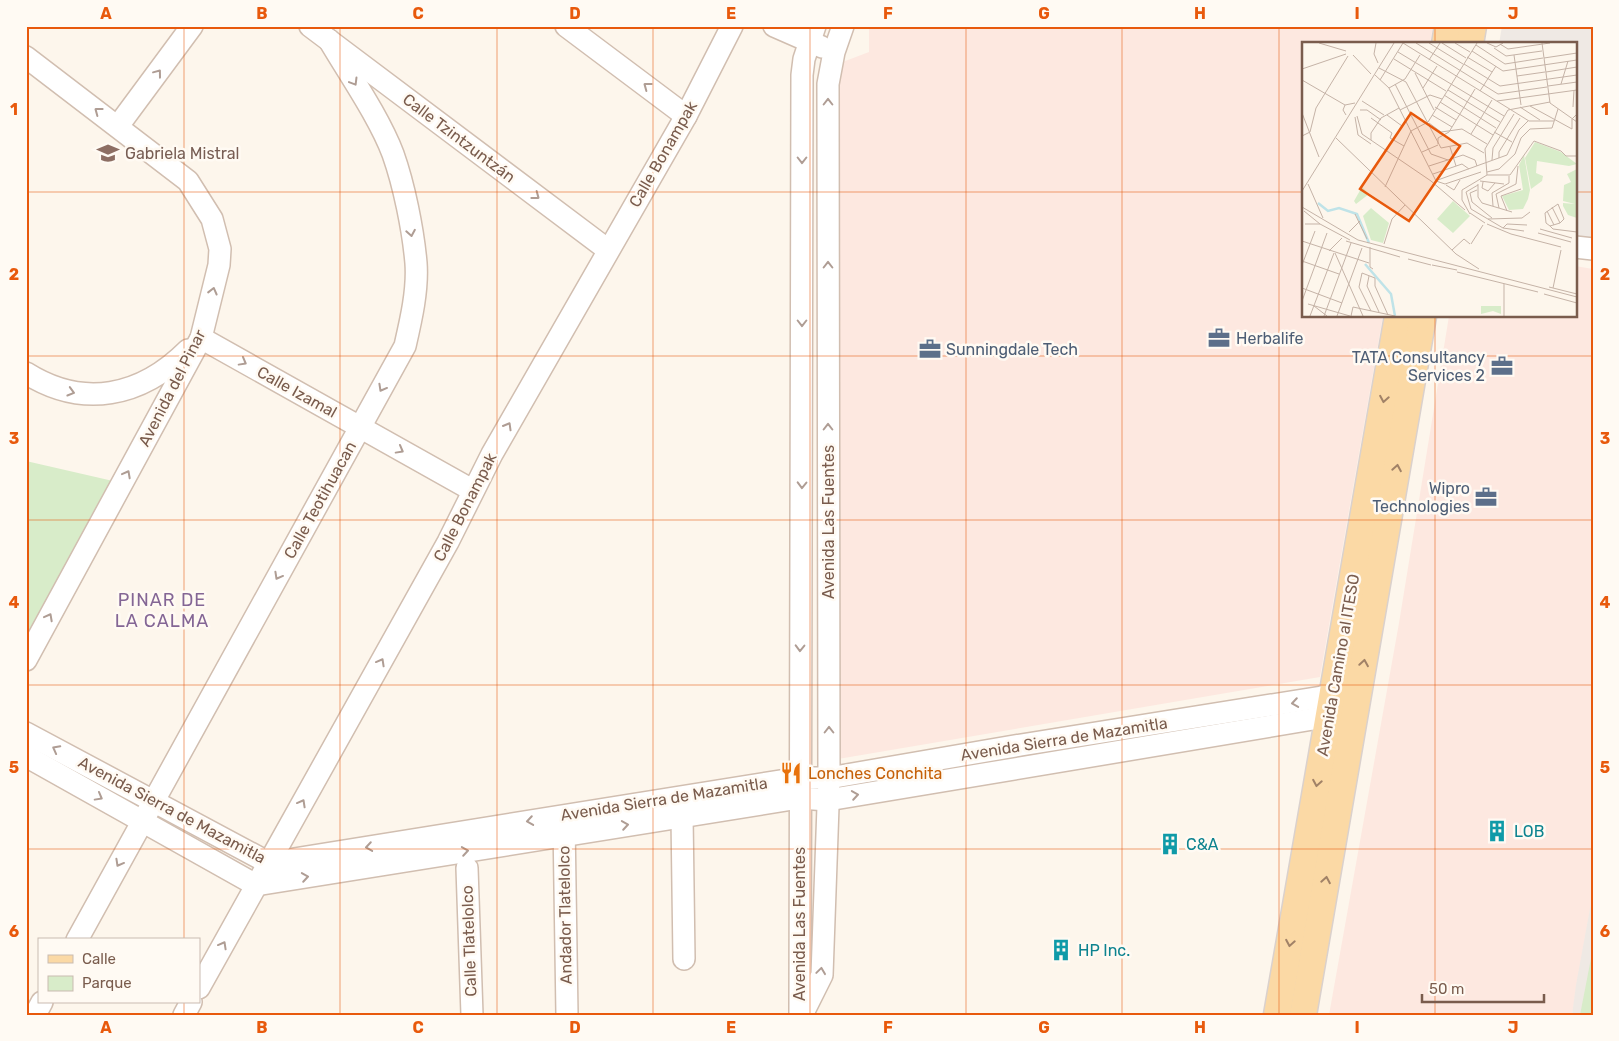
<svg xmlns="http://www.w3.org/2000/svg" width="1619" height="1041" font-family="Rubik,sans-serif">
<rect width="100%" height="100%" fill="#fdf6ec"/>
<g fill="#fde8e0">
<polygon points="869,26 1433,26 1430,44 1303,44 1303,316 1383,316 1320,677 838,759 840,63 869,52"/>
<polygon points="1575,266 1593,269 1593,892 1572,1015 1329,1015 1399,623 1449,316 1575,316"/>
</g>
<g fill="#efe9e4">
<polygon points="1502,26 1593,26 1593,240 1575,237 1575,44 1499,44"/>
<polygon points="1593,892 1593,1015 1572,1015 1576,985"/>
</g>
<g fill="#d8ecc9">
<polygon points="26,461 113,481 26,648"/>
<polygon points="1593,948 1593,1015 1580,1015"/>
</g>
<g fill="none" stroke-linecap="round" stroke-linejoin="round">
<g stroke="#d1beb0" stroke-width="24">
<g id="minor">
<polyline points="310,26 608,250"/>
<polyline points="566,26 686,116"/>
<polyline points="774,26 822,47"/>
<polyline points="26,57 188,181 212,219 220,249 219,265 201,338 26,660"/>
<polyline points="118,126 192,26"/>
<polyline points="1575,247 1593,249"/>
<polyline points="201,338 472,490"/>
<path d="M26 373C83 409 141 397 188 350"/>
<polyline points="26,733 269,863 799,778 829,778 1021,745 1347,693"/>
<polyline points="26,756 256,885 799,798 828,800 1343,714"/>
<polyline points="682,816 684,959"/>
<polyline points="564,823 567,1015"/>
<polyline points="467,868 472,1015"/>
<path d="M77 940 405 346C411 320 418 290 416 263 413 229 404 185 393 154 379 117 349 74 329 40"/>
<polyline points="199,988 448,542 492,454 686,116 732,26"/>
<polyline points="800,1014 802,75 804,59 815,26"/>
<polyline points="35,1015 42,1002"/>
<polyline points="184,1015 191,1002"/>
<polyline points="802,1015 822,975 829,778 828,84 834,52 843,26"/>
</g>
</g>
<g stroke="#dad1cd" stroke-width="29">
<g id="major">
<polyline points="1445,44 1448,26"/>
<polyline points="1470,44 1473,26"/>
<polyline points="1277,1015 1398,316"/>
<polyline points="1303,1015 1423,316"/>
</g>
</g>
<use href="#minor" stroke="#fff" stroke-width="21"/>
<use href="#major" stroke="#fbd9a5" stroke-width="26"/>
</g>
<defs><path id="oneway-chevron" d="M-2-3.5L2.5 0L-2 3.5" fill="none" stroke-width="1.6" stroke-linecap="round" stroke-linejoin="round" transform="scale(1.25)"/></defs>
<g stroke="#af9d94">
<use href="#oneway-chevron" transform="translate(158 73) rotate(-53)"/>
<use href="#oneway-chevron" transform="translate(354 82) rotate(59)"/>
<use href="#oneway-chevron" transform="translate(647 86) rotate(-143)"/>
<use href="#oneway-chevron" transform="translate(828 102) rotate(-90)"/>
<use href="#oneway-chevron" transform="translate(98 111) rotate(-143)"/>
<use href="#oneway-chevron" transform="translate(802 160) rotate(90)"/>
<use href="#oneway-chevron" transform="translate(536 196) rotate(37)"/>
<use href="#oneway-chevron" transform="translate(411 233) rotate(80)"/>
<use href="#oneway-chevron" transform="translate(828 265) rotate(-90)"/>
<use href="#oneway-chevron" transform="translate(213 291) rotate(-76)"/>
<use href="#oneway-chevron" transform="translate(802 323) rotate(90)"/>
<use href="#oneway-chevron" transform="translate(243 362) rotate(29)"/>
<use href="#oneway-chevron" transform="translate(382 388) rotate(119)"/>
<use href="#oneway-chevron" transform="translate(71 392) rotate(16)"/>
<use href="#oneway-chevron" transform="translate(508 426) rotate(-60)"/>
<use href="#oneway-chevron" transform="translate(828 427) rotate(-90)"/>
<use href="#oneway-chevron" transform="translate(400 450) rotate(29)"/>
<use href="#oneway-chevron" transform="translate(127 474) rotate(-62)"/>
<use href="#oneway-chevron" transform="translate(802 485) rotate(91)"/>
<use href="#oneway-chevron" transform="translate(278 576) rotate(119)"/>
<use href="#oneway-chevron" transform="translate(49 617) rotate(-62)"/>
<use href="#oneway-chevron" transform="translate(800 648) rotate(91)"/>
<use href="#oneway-chevron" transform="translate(381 662) rotate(-61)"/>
<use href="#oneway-chevron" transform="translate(1295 703) rotate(171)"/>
<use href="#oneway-chevron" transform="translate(829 730) rotate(-90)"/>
<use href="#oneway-chevron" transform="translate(56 749) rotate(-152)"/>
<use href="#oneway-chevron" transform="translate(855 795) rotate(-9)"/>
<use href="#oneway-chevron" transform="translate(99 797) rotate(29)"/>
<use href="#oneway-chevron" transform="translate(302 803) rotate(-61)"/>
<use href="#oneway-chevron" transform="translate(530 821) rotate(171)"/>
<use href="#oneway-chevron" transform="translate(625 825) rotate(-9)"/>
<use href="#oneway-chevron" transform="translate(369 847) rotate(171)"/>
<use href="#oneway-chevron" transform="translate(465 851) rotate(-9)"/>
<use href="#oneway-chevron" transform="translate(119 863) rotate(119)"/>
<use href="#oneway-chevron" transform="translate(305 877) rotate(-9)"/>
<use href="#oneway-chevron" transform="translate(223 945) rotate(-61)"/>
<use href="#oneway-chevron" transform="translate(821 971) rotate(-82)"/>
</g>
<g stroke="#a18267">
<use href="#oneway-chevron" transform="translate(1384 399) rotate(100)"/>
<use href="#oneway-chevron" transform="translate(1397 468) rotate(-80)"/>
<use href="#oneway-chevron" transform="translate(1364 663) rotate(-81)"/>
<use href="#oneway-chevron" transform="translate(1317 783) rotate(100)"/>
<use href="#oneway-chevron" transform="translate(1326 880) rotate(-80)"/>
<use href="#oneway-chevron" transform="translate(1290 943) rotate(100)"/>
</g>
<path fill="none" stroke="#e8590c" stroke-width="1" stroke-opacity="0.55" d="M184 26V940M340 26V1015M497 26V1015M653 26V1015M810 26V1015M966 26V1015M1122 26V1015M1279 26V1015M1435 26V44M26 192H1303M1575 192H1593M1435 316V1015M26 356H1593M26 520H1593M26 685H1593M26 849H1593M184 1002V1015"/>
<defs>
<g id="school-bare" transform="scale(1.725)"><path d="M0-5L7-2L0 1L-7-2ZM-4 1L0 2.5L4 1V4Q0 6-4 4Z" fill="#8d6e63" stroke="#fffaf3" stroke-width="2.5" paint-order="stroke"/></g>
<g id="office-bare" transform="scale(1.725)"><path d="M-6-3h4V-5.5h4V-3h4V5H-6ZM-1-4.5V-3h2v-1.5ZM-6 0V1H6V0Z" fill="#5c6f8a" stroke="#fffaf3" stroke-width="2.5" paint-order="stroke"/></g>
<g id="restaurant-bare" transform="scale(1.725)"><path d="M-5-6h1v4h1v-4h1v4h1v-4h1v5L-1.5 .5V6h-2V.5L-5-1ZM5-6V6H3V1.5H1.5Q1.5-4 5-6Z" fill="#e8710a" stroke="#fffaf3" stroke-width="2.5" paint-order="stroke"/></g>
<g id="building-bare" transform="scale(1.725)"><path d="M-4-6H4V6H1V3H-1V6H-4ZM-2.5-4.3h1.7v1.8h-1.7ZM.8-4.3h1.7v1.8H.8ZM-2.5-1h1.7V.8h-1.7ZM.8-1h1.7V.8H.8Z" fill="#0f9aa8" stroke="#fffaf3" stroke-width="2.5" paint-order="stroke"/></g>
</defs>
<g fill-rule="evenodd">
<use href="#school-bare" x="108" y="153"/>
<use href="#office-bare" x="1219" y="338"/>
<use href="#office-bare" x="930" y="349"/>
<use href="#office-bare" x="1502" y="366"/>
<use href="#office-bare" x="1486" y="497"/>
<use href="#restaurant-bare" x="791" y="773"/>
<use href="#building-bare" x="1497" y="831"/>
<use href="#building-bare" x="1170" y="844"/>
<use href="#building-bare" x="1061" y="950"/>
</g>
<g text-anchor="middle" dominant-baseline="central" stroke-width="5" stroke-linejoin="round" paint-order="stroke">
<g font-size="16" fill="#7a5c4d" stroke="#fffaf3">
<text transform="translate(459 138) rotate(37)">Calle Tzintzuntzán</text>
<text transform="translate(663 154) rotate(-60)">Calle Bonampak</text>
<text transform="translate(172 388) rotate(-63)">Avenida del Pinar</text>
<text transform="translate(297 392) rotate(29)">Calle Izamal</text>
<text transform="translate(320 500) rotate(-61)">Calle Teotihuacan</text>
<text transform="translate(465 507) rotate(-63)">Calle Bonampak</text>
<text transform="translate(828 522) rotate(-90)">Avenida Las Fuentes</text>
<text transform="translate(1338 665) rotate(-80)">Avenida Camino al ITESO</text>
<text transform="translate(1064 739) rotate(-9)">Avenida Sierra de Mazamitla</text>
<text transform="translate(664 799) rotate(-9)">Avenida Sierra de Mazamitla</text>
<text transform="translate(172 810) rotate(28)">Avenida Sierra de Mazamitla</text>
<text transform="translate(565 915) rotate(-91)">Andador Tlatelolco</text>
<text transform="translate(799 924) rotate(-90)">Avenida Las Fuentes</text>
<text transform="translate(469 941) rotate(-92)">Calle Tlatelolco</text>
</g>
<g font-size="16" fill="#785e54" stroke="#fffaf3" text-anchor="start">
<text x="125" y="153">Gabriela Mistral</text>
</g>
<g font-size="16" fill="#4e5e75" stroke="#fffaf3" text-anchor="start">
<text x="1236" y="338">Herbalife</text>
<text x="946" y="349">Sunningdale Tech</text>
<text x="1485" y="357" text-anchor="end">TATA Consultancy<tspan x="1485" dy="18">Services 2</tspan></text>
<text x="1470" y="488" text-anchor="end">Wipro<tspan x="1470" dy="18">Technologies</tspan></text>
</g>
<g font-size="16" fill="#c56008" stroke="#fffaf3" text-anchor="start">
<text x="808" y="773">Lonches Conchita</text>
</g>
<g font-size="16" fill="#0d838f" stroke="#fffaf3" text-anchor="start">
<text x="1514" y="831">LOB</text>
<text x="1186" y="844">C&amp;A</text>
<text x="1078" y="950">HP Inc.</text>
</g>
<g font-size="18" letter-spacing="1" fill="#846695" stroke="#fffaf3">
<text x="162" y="600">PINAR DE<tspan x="162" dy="21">LA CALMA</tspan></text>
</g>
</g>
<g transform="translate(1302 42)">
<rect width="275" height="275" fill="#fdf6ec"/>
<path d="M233 100 259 110 275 122 267 124 235 119 234 131 241 134 240 139 229 147 223 116ZM222 113 228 148 226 157 221 167 207 168 200 154 221 148 217 123ZM275 127V176L266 173 261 164V161L273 162 261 159 262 143 269 140 265 132ZM60 145 67 152 54 162 52 159ZM151 159 168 174 151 191 135 177ZM69 166 87 181 81 201 69 198 61 174ZM179 264H199V272L191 269 179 272Z" fill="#d8ecc9"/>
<path fill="none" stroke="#bfe3e8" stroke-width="2.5" d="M16 161 26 169 37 166 55 172 67 201M63 222 89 252 93 274"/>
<path fill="none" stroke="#c5b3a7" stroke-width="1" d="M17 1 44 9M74 1 72 12 76 21M101 1 227 79H252M114 1 196 52 245 45M127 1 161 22M140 1 164 16M153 1 168 10M185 1 194 5 201 1M240 1 248 61 275 80M198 2 206 7 248 1M174 3 203 22 241 16M192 6 204 14 240 9M170 9 201 29 275 18M96 10 202 74M51 13 69 32M212 13 219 63M165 15 190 30M242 16 275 11M92 17 144 49M127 18 138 1M162 22 198 44 275 33M77 26 104 40 139 106 165 101 182 111M0 27 44 12M244 30 275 25M113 31 132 68M73 33 87 46 134 139 143 142 179 130M215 34 243 30M0 38 43 63M78 38 101 1M93 42 129 112 146 118M259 42 266 19M246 44 275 40M87 46 103 37 118 13M121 46 135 24M146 48 198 80M178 49 194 24M142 53 194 86M60 59 82 73M195 59 275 48M138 60 191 93M228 64 270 87V77L275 72M133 65 154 78M218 65 238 78M271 65 272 48M58 68H65L79 78M98 68 128 53 140 57M0 71 17 115M44 73 41 68 43 63 53 61M85 73 100 84M130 73 150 85M55 74 60 92 129 139 163 168M53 75 56 93 69 102M69 76 90 91 88 96 102 104M127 81 139 90 160 87 185 102M192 90 210 100M169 92 190 58M0 94 8 90 14 66 46 14M34 96 154 212 177 227M69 98V91L79 76 97 66M136 102V96L147 90 173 47M148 105 154 124M120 110 136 103M197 116V110L218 76M190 118 191 106 212 72M127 124 161 113 173 118 175 124M185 130 197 127 213 112 219 96 228 87 250 86 256 67M131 132 160 122 167 127M185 133H208L232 99 259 109 264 114H275M133 139 205 113 217 88 226 79M178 139 202 142M181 140 180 146 186 149 193 141M6 142 21 176M176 142V155L180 161 210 170M144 143 152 148 158 138M176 143 164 150 169 167 201 186 222 189M83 145 109 89 126 80 175 1M175 148 168 151 170 160 190 176M0 149 92 1M191 164 190 151 207 141V134M0 165 56 198 275 255M250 165 258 181M197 166 194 152 214 142 216 124M2 169 18 182M205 169 199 154 219 147M245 169 252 183M168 171 183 181M53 172 65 197M168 172 160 158V148L185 133 183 107 206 68 248 60M186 177 220 176 228 170M3 182H18L48 198M185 182 209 192 259 205M248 184 258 181 262 177 256 162 243 171 244 181 248 184 251 187 275 190M201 186 205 182 225 183M238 187 270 196M47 190 58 179M236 191 269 200M0 199 67 221M44 199 98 215M82 202 90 177 103 163M169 202 181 183M68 205V225L71 227M150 208 162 197 168 202M27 209 40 196M33 211 61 274M106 217 129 223M0 219 37 232M0 223 13 189M130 223 155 228M155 230 236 250M67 234 65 244 77 270M202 242V274M247 245 275 252M0 246 40 261M251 246 259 208M242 252 275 261M0 259 25 191M6 262 48 274M12 264 25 274M69 269 57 245 60 231 73 236V244L86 273M8 274 32 211M22 274 49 201M35 274 60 206M49 274 51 265 93 274"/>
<path fill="#e8590c" fill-opacity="0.15" stroke="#e8590c" stroke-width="2.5" d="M109 71 158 104 107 179 58 147Z"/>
<rect width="275" height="275" fill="none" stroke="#7a5c4d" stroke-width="2.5"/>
</g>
<rect width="1619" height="1041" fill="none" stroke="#fffaf3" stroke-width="55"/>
<rect x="38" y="938" width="162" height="65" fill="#fffaf3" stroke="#cabbb1"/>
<rect x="48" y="955" width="25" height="8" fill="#fbd9a5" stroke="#cabbb1"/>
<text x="82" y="964" font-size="15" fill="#7a5c4d">Calle</text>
<rect x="48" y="976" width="25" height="15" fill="#d8ecc9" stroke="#cabbb1"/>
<text x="82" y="988" font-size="15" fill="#7a5c4d">Parque</text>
<path d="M1422 994v8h122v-8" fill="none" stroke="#7a5c4d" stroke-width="2.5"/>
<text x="1429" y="994" font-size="15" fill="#7a5c4d" stroke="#fffaf3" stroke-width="4" paint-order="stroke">50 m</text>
<rect x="28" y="28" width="1564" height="986" fill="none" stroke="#e8590c" stroke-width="2"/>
<g font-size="16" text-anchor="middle" font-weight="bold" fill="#e8590c">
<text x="106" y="19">A</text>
<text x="262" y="19">B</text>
<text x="418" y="19">C</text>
<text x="575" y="19">D</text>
<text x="731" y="19">E</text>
<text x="888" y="19">F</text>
<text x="1044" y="19">G</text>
<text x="1200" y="19">H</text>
<text x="1357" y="19">I</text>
<text x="1513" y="19">J</text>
<text x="14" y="115">1</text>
<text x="1605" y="115">1</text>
<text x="14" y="280">2</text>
<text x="1605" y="280">2</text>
<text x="14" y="444">3</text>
<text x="1605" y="444">3</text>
<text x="14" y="608">4</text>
<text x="1605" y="608">4</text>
<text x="14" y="773">5</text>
<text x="1605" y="773">5</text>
<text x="14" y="937">6</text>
<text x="1605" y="937">6</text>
<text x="106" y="1033">A</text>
<text x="262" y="1033">B</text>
<text x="418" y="1033">C</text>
<text x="575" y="1033">D</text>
<text x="731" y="1033">E</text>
<text x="888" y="1033">F</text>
<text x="1044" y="1033">G</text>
<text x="1200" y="1033">H</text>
<text x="1357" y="1033">I</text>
<text x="1513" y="1033">J</text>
</g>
</svg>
